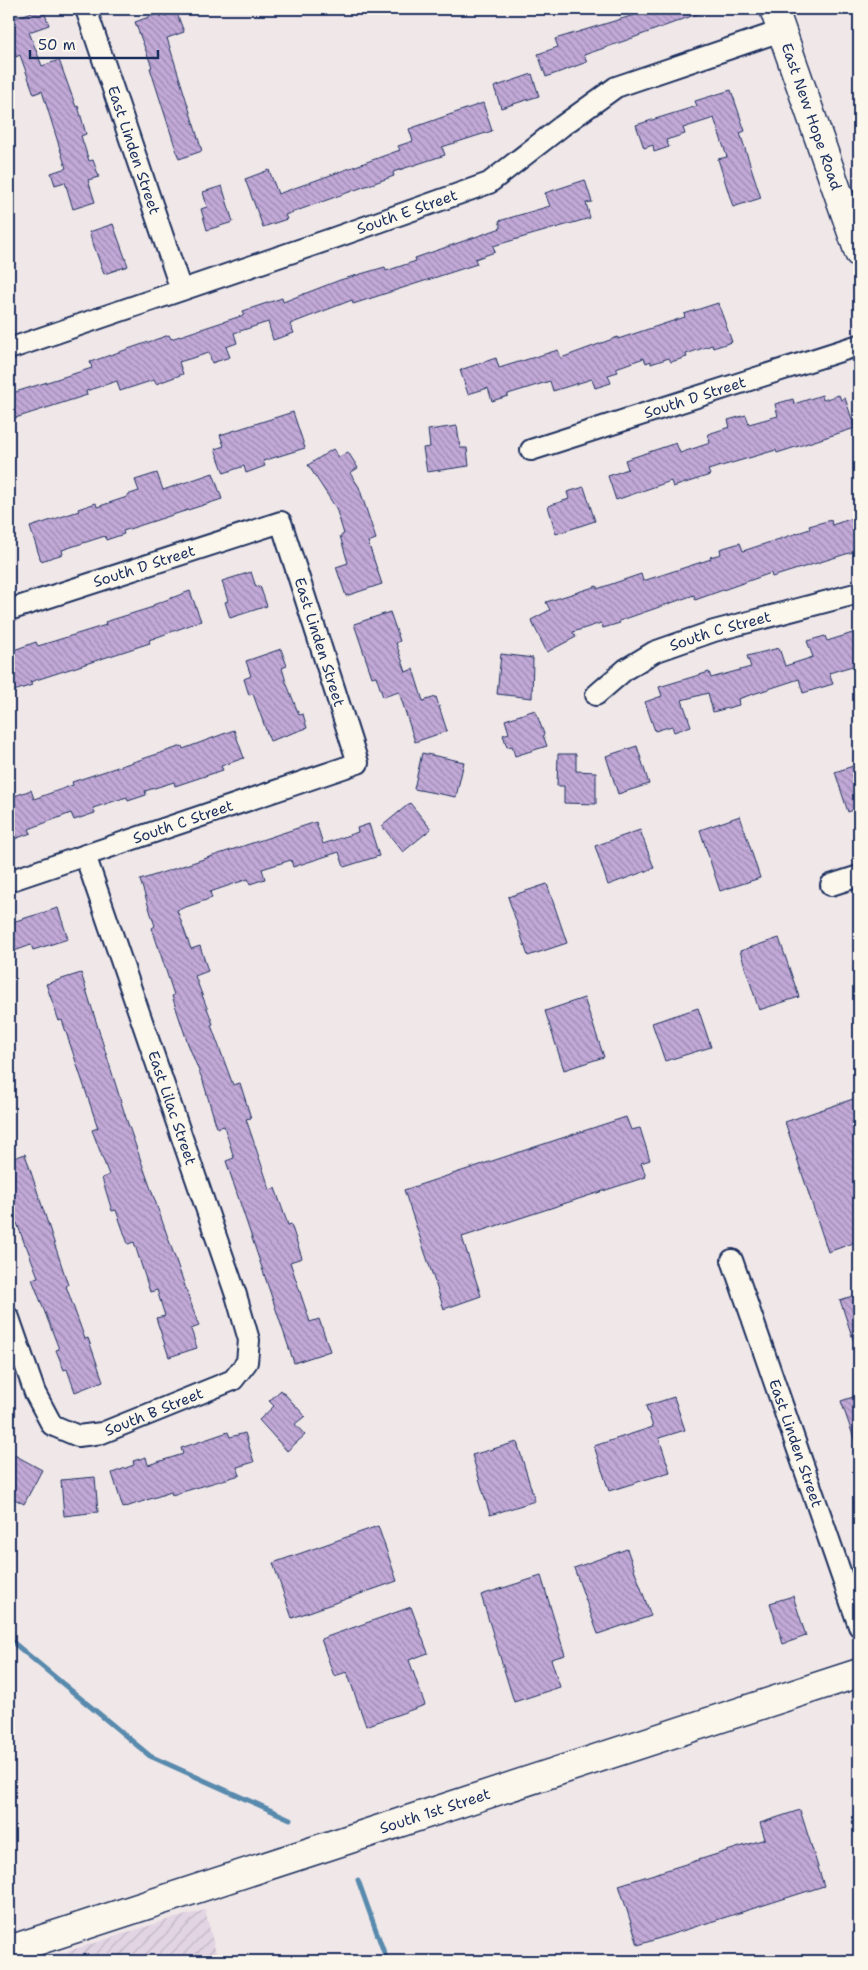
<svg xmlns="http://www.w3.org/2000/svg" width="868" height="1970" font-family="'Shantell Sans',sans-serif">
<defs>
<pattern id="industrial-furrows" width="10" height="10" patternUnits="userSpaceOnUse" patternTransform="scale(1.25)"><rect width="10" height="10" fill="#e2d4e3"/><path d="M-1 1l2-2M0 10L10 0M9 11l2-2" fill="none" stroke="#c1b6c5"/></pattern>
<pattern id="building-back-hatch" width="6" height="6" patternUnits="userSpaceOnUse" patternTransform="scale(1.25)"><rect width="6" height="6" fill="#c2a9d7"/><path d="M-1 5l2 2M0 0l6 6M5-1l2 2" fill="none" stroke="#9d8ab2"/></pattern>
</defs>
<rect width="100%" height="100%" fill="#f0e7e8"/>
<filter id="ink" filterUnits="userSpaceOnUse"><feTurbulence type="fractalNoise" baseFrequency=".02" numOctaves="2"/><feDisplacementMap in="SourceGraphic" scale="10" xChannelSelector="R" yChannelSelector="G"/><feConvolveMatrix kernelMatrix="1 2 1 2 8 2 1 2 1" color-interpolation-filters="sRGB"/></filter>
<g filter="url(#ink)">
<polygon fill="url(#industrial-furrows)" points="205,1910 218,1961 37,1961 164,1921"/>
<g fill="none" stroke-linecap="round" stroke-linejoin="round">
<g stroke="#588aad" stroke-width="5">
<polyline points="9,1639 150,1756 290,1819"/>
<polyline points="358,1880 387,1961"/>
</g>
</g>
<g fill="url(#building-back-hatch)" stroke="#1b2f5e">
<polygon points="41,9 43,9 49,25 29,32 42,66 59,60 76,107 78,106 86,134 81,136 89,161 93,160 99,177 88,180 95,202 73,209 65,182 55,185 51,173 66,168 42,91 34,94 20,55 16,57 9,38 9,20"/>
<polygon points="654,9 708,10 630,39 584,55 587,62 546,77 538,54 558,47 555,39"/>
<polygon points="176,11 184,32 167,38 202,151 179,159 150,68 152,67 135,22 160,13 161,17"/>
<polygon points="532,74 539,96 501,108 494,87"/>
<polygon points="731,90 745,131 740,133 761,198 733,207 718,159 727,157 714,118 683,128 685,134 666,140 669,147 654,152 653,145 644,148 636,125 697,106 695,101"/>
<polygon points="483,103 492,131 442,147 445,155 393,172 394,176 285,215 287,219 263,227 245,179 269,170 278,194 400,150 398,146 413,141 409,129"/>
<polygon points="585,180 592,202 586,203 590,218 493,246 495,252 475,259 477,264 353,304 352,300 290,324 294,333 273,340 268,322 234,333 237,343 226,347 230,357 212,363 209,353 179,362 183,374 156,384 154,380 120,391 117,381 86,391 87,395 9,420 9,394 92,368 90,362 169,335 171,339 244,315 243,311 282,298 283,302 340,280 385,267 386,271 416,261 415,258 501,228 499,221 550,206 545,193"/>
<polygon points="222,186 233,222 207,230 201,209 207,207 203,192"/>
<polygon points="113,224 128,266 104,274 89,232"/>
<polygon points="718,303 732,342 713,348 712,345 686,354 687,357 671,362 669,358 651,364 651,361 646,363 644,358 616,368 618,372 608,375 611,383 595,388 592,379 553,391 550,381 508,394 508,396 492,401 488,388 468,394 460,370 496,358 499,368 558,350 561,358 618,337 618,339 685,317 684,314"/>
<polygon points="822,395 823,400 839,395 841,400 845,398 855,428 777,453 776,450 708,470 710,475 673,487 671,481 616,500 608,476 628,469 625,460 676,443 680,453 710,443 708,434 730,427 728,420 746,415 749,424 778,416 775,404 793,399 794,404"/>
<polygon points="293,412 305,448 263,461 265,466 246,473 244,466 224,473 215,449 224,446 220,435"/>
<polygon points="457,426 460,448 467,448 469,466 427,472 423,448 430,447 428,430"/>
<polygon points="333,449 339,457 348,452 358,468 350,473 359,487 376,539 368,542 382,584 346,596 336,567 348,563 340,536 344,534 336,508 308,465"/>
<polygon points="157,473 163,490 213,473 222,499 123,531 124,534 106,540 105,536 77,545 62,550 63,554 41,561 30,527 79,511 78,509 96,503 97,507 127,497 127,495 139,491 135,480"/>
<polygon points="584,487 595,521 556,534 548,506 569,499 567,492"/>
<polygon points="859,516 859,550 772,577 771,573 695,600 694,595 619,621 620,623 603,628 601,623 573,632 576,637 547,652 531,620 550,610 546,602 597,586 597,589 641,574 643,581 711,559 710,557 721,554 720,549 740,543 743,551 810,529 809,526 831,520 832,525"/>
<polygon points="251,572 256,587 260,586 267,606 230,618 225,602 228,601 222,581"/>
<polygon points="190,591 201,621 149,640 150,643 30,682 32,685 14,691 9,678 9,658 16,655 14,650 36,642 38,646 106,625 105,622 153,607 153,605"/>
<polygon points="390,612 400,641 396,643 406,672 413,669 423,701 436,697 447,731 415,742 399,692 383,697 376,676 372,677 354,624"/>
<polygon points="859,631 859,664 829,673 833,684 803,693 799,679 738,699 739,705 713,712 708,693 682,700 691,726 674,732 672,726 655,731 645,702 662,696 659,687 709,672 711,678 751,667 747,656 779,648 785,666 813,657 807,641 825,636 827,641"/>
<polygon points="281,649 287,666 282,668 286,682 299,715 303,714 307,728 270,741 253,694 249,695 244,679 251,676 246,661"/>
<polygon points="501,654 533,658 532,698 497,694"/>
<polygon points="535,710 544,734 543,735 547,746 515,756 512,746 507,747 503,735 509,733 505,720"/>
<polygon points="234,730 244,758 221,766 223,770 175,786 174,782 145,791 146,795 128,801 127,797 93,808 95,813 74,820 71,813 29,829 31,833 9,841 9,798 31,790 34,799 73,785 72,782 182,746 183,749"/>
<polygon points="637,746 649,784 618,794 606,756"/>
<polygon points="422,753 464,762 456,797 414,789"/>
<polygon points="558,754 576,754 576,771 596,772 596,804 564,803 564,786 557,786"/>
<polygon points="859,764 859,808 848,812 835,772"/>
<polygon points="410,803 431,829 403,852 382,826"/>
<polygon points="740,816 760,878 720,891 700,830"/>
<polygon points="316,822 323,844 358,832 357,828 369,824 379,856 344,867 339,852 293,867 291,860 262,869 265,879 250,884 248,879 210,892 212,898 177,910 191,949 200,946 208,971 195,976 213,1024 211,1025 233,1085 240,1083 251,1118 246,1119 270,1190 275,1188 288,1225 291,1224 302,1258 290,1262 310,1322 319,1319 330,1351 294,1363 226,1161 234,1158 224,1126 217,1128 203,1081 188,1044 172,996 174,995 152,928 155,926 140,880"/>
<polygon points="640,830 654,868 608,885 595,846"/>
<polygon points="547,884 567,943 528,956 508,897"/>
<polygon points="58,908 68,939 33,950 31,945 9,953 9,923"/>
<polygon points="779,938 799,997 759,1010 740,951"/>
<polygon points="81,973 126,1118 199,1326 191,1329 197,1348 169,1357 156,1318 165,1316 157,1290 150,1292 134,1242 128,1244 116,1210 112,1211 102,1178 109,1175 92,1130 98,1128 62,1020 59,1021 46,984"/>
<polygon points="584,998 604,1057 564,1070 545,1011"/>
<polygon points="698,1008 711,1047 665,1061 652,1023"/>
<polygon points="859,1097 859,1241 828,1252 785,1122"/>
<polygon points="626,1117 631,1130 640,1128 650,1160 641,1163 646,1177 462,1237 481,1296 444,1309 404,1190"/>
<polygon points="25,1154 68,1285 66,1286 85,1339 88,1338 103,1381 75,1392 67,1369 64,1370 56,1350 59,1349 32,1279 38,1277 26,1245 25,1245 17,1223 12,1224 9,1215 9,1160"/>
<polygon points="859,1294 859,1350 857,1351 840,1300"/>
<polygon points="281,1390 305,1416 295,1424 305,1435 287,1451 259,1420 274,1406 269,1401"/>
<polygon points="859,1395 859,1447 857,1447 841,1401"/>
<polygon points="674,1397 685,1430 659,1438 670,1472 609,1491 594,1446 653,1427 646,1406"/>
<polygon points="228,1432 230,1437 245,1433 254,1462 237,1467 240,1475 172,1495 171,1492 123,1508 112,1473 134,1465 133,1461 146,1457 148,1465 183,1454 181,1448"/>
<polygon points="517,1442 535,1501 490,1515 472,1455"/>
<polygon points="9,1452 42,1470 24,1504 9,1496"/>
<polygon points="95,1477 98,1512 64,1516 61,1480"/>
<polygon points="378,1526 397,1581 292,1618 273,1563"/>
<polygon points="627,1549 651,1616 598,1634 574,1568"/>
<polygon points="541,1576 565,1655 551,1659 560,1687 514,1702 481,1595"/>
<polygon points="793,1596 806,1636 783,1644 770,1603"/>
<polygon points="411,1607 428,1653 409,1660 425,1705 366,1726 347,1672 334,1676 321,1639"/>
<polygon points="800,1810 824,1886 638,1945 619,1885 765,1839 760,1823"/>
</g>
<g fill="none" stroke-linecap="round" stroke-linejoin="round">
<g stroke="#1b2f5e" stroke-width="24">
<g id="street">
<path id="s1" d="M86 9 181 290"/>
<path id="s2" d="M9 349 331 239 489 183 562 126 616 87 781 31"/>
<path id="s3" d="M531 450 859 345"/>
<path id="s4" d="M9 610 281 522 358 763 9 881"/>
<path id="s5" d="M596 695 626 669 654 652 714 631 859 593"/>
<polyline points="831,885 859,876"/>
<path id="s6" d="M732 1260 859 1626"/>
<path id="s7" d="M9 1318 35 1393 52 1425 78 1436 102 1433 233 1380 247 1362 249 1340 236 1295 85 855"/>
</g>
</g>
<g stroke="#1b2f5e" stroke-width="31">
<g id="secondary">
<path id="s8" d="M774 9 859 253"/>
<path id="s9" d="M9 1950 859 1673"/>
</g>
</g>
<use href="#street" stroke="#fbf7ec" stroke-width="20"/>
<use href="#secondary" stroke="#fbf7ec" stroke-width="28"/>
</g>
</g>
<g text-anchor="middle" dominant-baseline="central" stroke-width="5" stroke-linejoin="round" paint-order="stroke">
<g font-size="15" fill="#1b2f5e" stroke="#fbf7ec">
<text stroke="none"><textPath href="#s8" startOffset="114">East New Hope Road</textPath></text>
<text stroke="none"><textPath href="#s1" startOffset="149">East Linden Street</textPath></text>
<text stroke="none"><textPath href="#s2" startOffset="421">South E Street</textPath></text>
<text stroke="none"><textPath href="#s3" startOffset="172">South D Street</textPath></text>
<text stroke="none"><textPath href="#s4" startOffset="142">South D Street</textPath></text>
<text stroke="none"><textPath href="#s5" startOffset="142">South C Street</textPath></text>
<text stroke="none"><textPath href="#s4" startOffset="412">East Linden Street</textPath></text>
<text transform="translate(183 822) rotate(-19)">South C Street</text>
<text transform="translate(172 1108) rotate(71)">East Lilac Street</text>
<text stroke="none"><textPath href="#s7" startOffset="224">South B Street</textPath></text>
<text stroke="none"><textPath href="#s6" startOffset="194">East Linden Street</textPath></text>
<text stroke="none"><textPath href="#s9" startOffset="448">South 1st Street</textPath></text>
</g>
</g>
<rect width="868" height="1970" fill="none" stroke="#fbf7ec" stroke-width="30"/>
<rect x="15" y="15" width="838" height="1940" fill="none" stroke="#1b2f5e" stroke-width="2" filter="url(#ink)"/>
<path d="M30 50v8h128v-8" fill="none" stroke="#1b2f5e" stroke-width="2.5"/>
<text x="38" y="50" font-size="15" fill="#1b2f5e" stroke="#fbf7ec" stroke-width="4" paint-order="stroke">50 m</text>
</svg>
